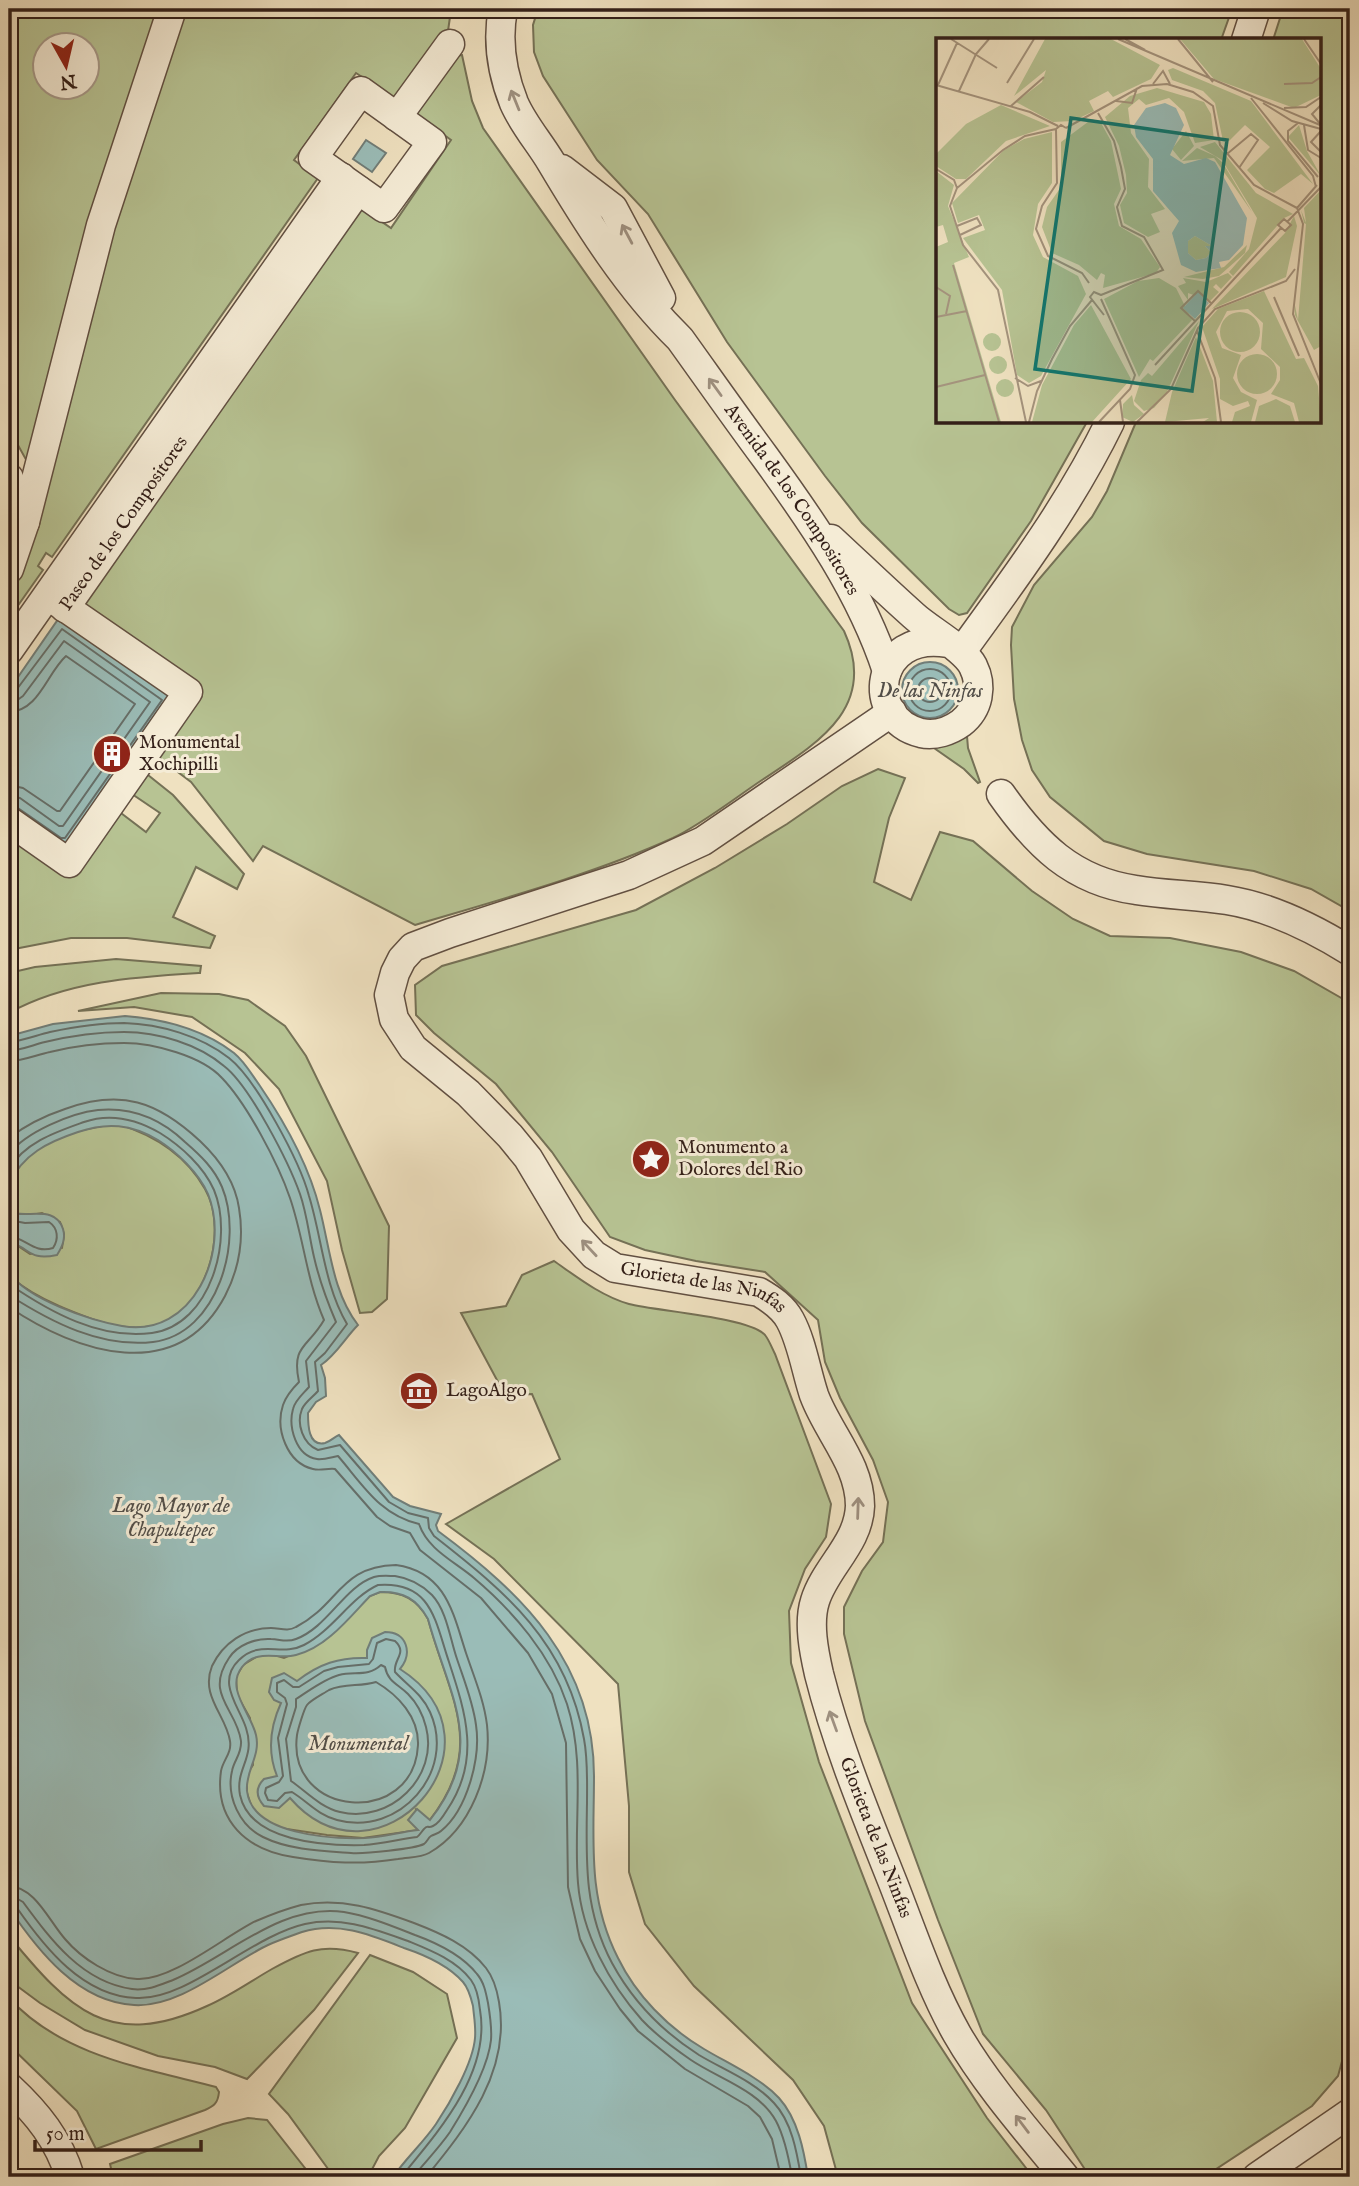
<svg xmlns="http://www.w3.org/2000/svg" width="1359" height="2186" font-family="'IM FELL English',serif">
<rect width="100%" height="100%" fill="#efe1c0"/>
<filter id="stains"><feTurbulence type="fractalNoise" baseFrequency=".00286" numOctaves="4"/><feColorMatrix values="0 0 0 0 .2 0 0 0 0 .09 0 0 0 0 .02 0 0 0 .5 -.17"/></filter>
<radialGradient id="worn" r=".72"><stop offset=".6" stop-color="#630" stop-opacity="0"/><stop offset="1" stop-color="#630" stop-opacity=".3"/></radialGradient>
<g fill="#b7c393" stroke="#757156" stroke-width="2" fill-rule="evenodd">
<path d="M9 9H157L29 465 9 429ZM46 46H88V88H46Z"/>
<polygon points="179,9 451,10 448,31 396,99 356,73 294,160 318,178 52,557 46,553 38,566 43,570 19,604 9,596 9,588 16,576 108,244"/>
<polygon points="538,9 1232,9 1221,40 937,40 937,422 1087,422 1031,521 967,613 959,615 949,609 862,523 825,476 727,342 648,214 597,160 543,76 534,52 533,25"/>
<polygon points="1283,9 1350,9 1350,911 1311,889 1254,871 1147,854 1104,841 1050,797 1032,770 1022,740 1014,699 1011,645 1012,627 1034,585 1092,517 1107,491 1136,422 1319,422 1319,40 1273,40"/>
<path d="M462 55 472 101 483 128 675 400 844 631C879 707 818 743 762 780 735 798 702 824 673 838 594 874 499 900 415 925L263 846 253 861 191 782 154 754 79 605 360 207 391 228 451 140 413 112 452 56Z"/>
<polygon points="964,736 967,736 968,748 980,782 978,783 964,769 934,748"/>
<polygon points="878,769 905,778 889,818 874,882 911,900 940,832 973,841 1032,891 1073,919 1110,936 1170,938 1241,952 1294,971 1350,1003 1350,2038 1347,2043 1338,2076 1312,2106 1204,2177 1090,2177 1046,2110 983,2034 938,1920 865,1721 844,1634 844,1607 862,1571 883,1542 888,1502 873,1460 840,1398 825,1362 818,1320 765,1272 696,1261 645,1250 610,1237 552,1152 496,1084 434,1033 416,1015 415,985 442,966 636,910 715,868 787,824 842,786"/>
<polygon points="143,771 173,795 244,874 237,889 196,867 173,917 215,936 210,948 127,938 71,938 9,950 9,832 117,810 146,832 160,813 129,792"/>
<path d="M116 959 201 966 200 973C135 977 67 981 9 1013V973L35 967Z"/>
<polygon points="161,993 219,994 248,1000 285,1026 306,1056 389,1226 387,1299 372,1312 360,1313 342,1250 327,1181 279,1089 245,1053 192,1017 134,1007 78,1011"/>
<path d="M118 1124C154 1135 186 1155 205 1189 230 1232 205 1317 152 1326 119 1332 88 1318 59 1306 48 1301 15 1285 10 1274 6 1266 9 1251 9 1242L15 1244 30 1254 62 1248 64 1234 60 1222 42 1213 25 1216 9 1212C9 1204 7 1193 9 1185 17 1145 83 1127 118 1124Z"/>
<path d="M554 1261C577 1277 601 1296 629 1304 655 1311 749 1317 765 1335 769 1340 772 1348 775 1354L831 1504 826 1537 805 1569 789 1611 791 1663 819 1762 912 2003 987 2118 1033 2177H838L824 2126 793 2080 694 1986 645 1924 629 1872V1806L618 1684 494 1559 446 1524 560 1459 532 1394 505 1395 461 1313 506 1306 522 1275Z"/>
<path d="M380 1592C403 1592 417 1599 428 1619 449 1697 488 1747 429 1821L416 1810 419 1830 363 1838 327 1835 280 1828 265 1821 252 1808 247 1793V1774L253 1765 250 1718 237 1695 236 1677 243 1665 258 1656 271 1654 284 1658 324 1641 370 1596Z"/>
<path d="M9 1936C69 2009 109 2051 207 2006 230 1996 251 1981 272 1969 305 1951 322 1943 358 1953L314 2010 247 2079 215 2067 158 2056 85 2030 40 2003 9 1980Z"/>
<polygon points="370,1955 413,1972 447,1994 457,2038 405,2128 379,2156 368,2177 334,2177 288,2114 269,2094"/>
<path d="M9 1998C62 2056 143 2068 216 2087L219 2092C218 2103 214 2106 205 2110L96 2149 77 2111 9 2045Z"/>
<polygon points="248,2118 267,2120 312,2177 113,2177 110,2164 223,2124"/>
</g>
<g fill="#9abcb7" stroke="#717d77" stroke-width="2" fill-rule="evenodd">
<polygon points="366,140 386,153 372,172 353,159"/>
<polygon points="59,618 173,697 66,850 9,810 9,690"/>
<circle cx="930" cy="690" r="28"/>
<path d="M125 1016C163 1019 203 1029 234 1053 245 1062 252 1075 260 1086 286 1124 309 1165 320 1210 330 1249 333 1293 358 1325 345 1338 336 1355 321 1365L325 1378 326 1396 316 1402 308 1413C308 1424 308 1447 325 1443 331 1441 334 1437 339 1435L393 1497 410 1506 441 1514 436 1525 438 1531C523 1594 594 1663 594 1776 594 1841 587 1897 618 1958 636 1995 668 2028 704 2049 729 2064 759 2077 779 2098 798 2119 804 2151 808 2177H393C406 2158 423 2143 436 2124 450 2103 473 2063 475 2038 476 2027 474 2017 473 2006 471 1998 469 1989 463 1982 448 1965 425 1955 404 1948 371 1935 338 1921 302 1932 291 1936 279 1940 268 1945 228 1964 180 2008 134 2005 78 2002 38 1951 9 1908V1273C29 1300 89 1320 122 1326 193 1339 231 1251 208 1194 199 1173 177 1152 158 1140 131 1124 107 1122 78 1132 48 1142 23 1154 9 1184V1036L53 1024ZM380 1592C403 1591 417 1599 428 1619 449 1696 488 1747 430 1820L417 1809 408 1820 418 1830C400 1832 383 1837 365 1838 331 1839 252 1835 247 1791 245 1771 261 1756 256 1735 251 1713 225 1689 242 1667 257 1648 278 1660 296 1655 326 1648 350 1617 370 1596Z"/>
<path d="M9 1212C27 1219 55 1204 63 1229 66 1239 62 1247 57 1255 28 1261 31 1248 9 1242Z"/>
<path d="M385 1632C407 1632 413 1653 400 1669 517 1744 378 1899 290 1798L279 1808 264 1806C256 1797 255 1788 264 1779L277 1776C267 1751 270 1727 281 1703L274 1700 269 1692 272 1678 284 1673 297 1681C319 1664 339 1657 367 1658V1650L372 1638Z"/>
</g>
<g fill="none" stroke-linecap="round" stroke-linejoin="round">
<g stroke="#666e68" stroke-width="2">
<circle cx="930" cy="690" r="21"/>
<circle cx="930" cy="690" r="12"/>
<polyline points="9,693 17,689 62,629 162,700 65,838 61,838 15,806 9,805"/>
<polyline points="9,701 16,701 23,696 64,641 150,702 63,826 59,826 20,798 9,796"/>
<path d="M9 712C39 711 47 673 66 656L135 704 60 811H57L23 788 9 785"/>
<path d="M9 1042C22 1041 37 1035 50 1032 74 1027 100 1023 124 1023 160 1024 201 1036 229 1058 256 1079 300 1162 309 1196 322 1238 324 1285 347 1324L325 1353 315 1362 318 1391C313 1397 305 1402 302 1409 296 1424 303 1444 318 1450L340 1445 389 1502 408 1513 428 1518 429 1528 434 1536C507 1593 567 1643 584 1739 588 1760 587 1782 587 1803 586 1861 584 1910 612 1963 632 2000 663 2032 699 2055 724 2070 754 2081 774 2103 792 2122 797 2153 801 2177"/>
<path d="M9 1051C21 1050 33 1045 45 1042 70 1036 98 1032 124 1032 158 1032 198 1044 224 1066 250 1086 289 1163 300 1194 307 1214 309 1236 314 1257 319 1279 327 1301 336 1322L306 1361 309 1387C303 1394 295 1400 293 1409 288 1427 296 1456 317 1459 324 1460 332 1457 338 1456 363 1485 380 1515 419 1524 428 1550 454 1561 474 1578 513 1611 551 1655 567 1704 586 1763 573 1823 578 1883 582 1933 609 1983 642 2020 656 2035 675 2049 691 2060 719 2079 759 2090 776 2121 785 2138 789 2159 792 2177"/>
<path d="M9 1061C23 1061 36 1055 50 1052 74 1046 99 1043 124 1043 153 1043 202 1056 222 1078 247 1104 278 1163 290 1198 304 1239 306 1278 324 1320 308 1348 291 1345 299 1382 292 1389 286 1396 283 1405 275 1429 287 1463 313 1469 320 1471 328 1468 335 1469L377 1517 390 1526 410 1533 420 1550 481 1598 528 1653 552 1694 566 1743 568 1887 580 1939 595 1971 620 2009 638 2031 685 2069 748 2106 760 2117 772 2139 781 2177"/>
<path d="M9 1138C26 1125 44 1116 65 1109 121 1089 157 1101 200 1141 219 1159 235 1181 239 1208 244 1238 239 1269 225 1296 177 1386 77 1353 9 1307"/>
<path d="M9 1154C26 1132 71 1113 98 1110 131 1107 161 1119 185 1142 200 1155 214 1168 222 1187 244 1240 218 1334 153 1342 101 1348 51 1322 9 1295"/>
<path d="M9 1169C25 1142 56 1132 84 1122 110 1113 136 1119 160 1133 181 1146 204 1167 214 1190 234 1238 211 1325 152 1333 100 1340 50 1312 9 1284"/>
<path d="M9 1220 25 1223 49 1222C58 1228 59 1239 53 1248 34 1254 26 1238 9 1236"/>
<path d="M396 1565C446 1572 453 1613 466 1653 474 1677 484 1700 487 1725 492 1772 471 1829 429 1853 420 1858 408 1857 398 1859 360 1865 330 1863 293 1857 247 1850 214 1821 221 1771 223 1760 232 1753 230 1741 226 1715 200 1696 212 1666 223 1643 245 1628 271 1628 280 1628 287 1632 296 1627 339 1605 340 1566 396 1565Z"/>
<path d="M395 1576C409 1578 422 1585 432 1595 447 1611 450 1639 457 1659 464 1680 473 1702 476 1725 481 1758 467 1810 441 1831 438 1834 434 1834 431 1836 428 1838 427 1842 424 1844 414 1849 364 1854 351 1853 322 1851 289 1850 263 1837 240 1826 226 1797 232 1771 234 1760 242 1754 241 1741 237 1709 204 1695 229 1658 237 1645 256 1638 271 1639 280 1639 286 1643 296 1639 328 1627 344 1587 374 1577 381 1575 389 1576 395 1576Z"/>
<path d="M378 1585C432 1581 435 1621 449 1662 466 1714 481 1760 447 1810 444 1815 438 1824 433 1826 427 1829 428 1824 424 1829 421 1832 420 1835 417 1837 400 1839 382 1844 364 1845 325 1846 250 1842 240 1795 235 1768 256 1758 246 1728 239 1706 216 1682 239 1660 260 1639 281 1657 304 1645 333 1630 351 1597 378 1585Z"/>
<path d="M386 1639 395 1641C408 1653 393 1659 395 1672 408 1686 422 1694 430 1712 457 1772 399 1837 337 1820 318 1815 308 1802 292 1792L285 1793 277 1801 268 1800 265 1793 266 1788 279 1782 283 1776 278 1738 287 1704 285 1698 277 1692V1683L284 1680 293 1687H299L324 1671 338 1667 369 1664 373 1659 377 1643Z"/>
<path d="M381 1665 385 1667C388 1682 398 1684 408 1694 417 1703 423 1715 426 1727 439 1777 390 1824 340 1812 320 1807 307 1792 291 1781L286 1739 296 1707V1699C309 1691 324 1679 339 1675 355 1671 368 1677 381 1665Z"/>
<path d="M376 1682C398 1695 419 1717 418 1745 414 1828 286 1818 297 1735 298 1729 304 1709 307 1705 311 1700 323 1694 329 1690 345 1683 360 1687 376 1682Z"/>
<path d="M9 1886C35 1887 49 1921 65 1939 81 1958 111 1978 137 1979 172 1981 225 1936 256 1921 270 1915 286 1909 301 1905 342 1897 376 1909 414 1923 440 1933 468 1945 486 1968 493 1977 497 1990 499 2002 511 2071 467 2127 426 2177"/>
<path d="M9 1897 16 1898 23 1902C51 1940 82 1982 132 1989 147 1991 160 1985 173 1980 228 1957 280 1903 344 1912 368 1916 392 1926 415 1935 437 1943 462 1955 477 1974 484 1982 486 1993 488 2003 490 2015 492 2028 491 2040 488 2069 465 2108 450 2132 439 2148 425 2162 413 2177"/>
<path d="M9 1906 17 1908C45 1948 83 1996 136 1998 187 2001 251 1936 305 1924 342 1916 374 1929 408 1941 430 1950 456 1960 471 1980 477 1988 479 2000 480 2010 491 2073 438 2132 401 2177"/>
</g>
<g stroke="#625042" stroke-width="31">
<g id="minor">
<path id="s1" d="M503 9C497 40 502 73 514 103 523 124 539 142 551 162 588 224 628 288 680 339 708 378 736 418 765 457 813 523 861 592 887 671"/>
<polyline points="1246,40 1256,9"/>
<polygon points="361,91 432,142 384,208 313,158"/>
<polyline points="397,117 450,44"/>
<polyline points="562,169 613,208 661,298"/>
<polyline points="9,478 25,522"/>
<path d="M831 539C858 564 885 590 913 615 929 630 964 648 973 666 983 686 979 709 961 723 950 731 935 736 921 733 863 719 874 630 948 643"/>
<polyline points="9,569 25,522 101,225 172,9"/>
<path id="s2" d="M65 608 358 190"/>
<polyline points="9,650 341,177"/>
<path d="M962 651C1016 577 1070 504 1110 422"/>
<path id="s3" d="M892 712 703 841 629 875 450 933 413 947 402 959 395 973 389 995 394 1019 413 1048 468 1093 510 1136 528 1158 571 1230 594 1255 615 1268 759 1292C771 1299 783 1307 790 1320 802 1342 806 1371 814 1395 828 1433 860 1464 860 1506 859 1543 825 1568 815 1601 808 1623 814 1652 819 1674 837 1745 866 1815 893 1883 913 1934 930 1986 957 2034 985 2083 1029 2133 1065 2177"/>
<path d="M1001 794C1036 844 1072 881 1136 890 1166 895 1197 895 1227 900 1271 907 1313 928 1350 951"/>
<polyline points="9,821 69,863 188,692 50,597"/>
<path d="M9 2087C37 2113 59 2140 70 2177"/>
<polyline points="1257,2177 1350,2113"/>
</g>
</g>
<use href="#minor" stroke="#f5ecd6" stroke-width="28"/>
</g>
<defs><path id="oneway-shaft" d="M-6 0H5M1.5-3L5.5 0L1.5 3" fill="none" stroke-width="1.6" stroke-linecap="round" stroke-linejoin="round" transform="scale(1.75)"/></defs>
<g stroke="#9e9080">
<use href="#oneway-shaft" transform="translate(515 100) rotate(-112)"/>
<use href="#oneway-shaft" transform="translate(627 234) rotate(-118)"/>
<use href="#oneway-shaft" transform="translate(715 387) rotate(-126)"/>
<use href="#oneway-shaft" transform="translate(589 1248) rotate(-133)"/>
<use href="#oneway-shaft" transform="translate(858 1508) rotate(-88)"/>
<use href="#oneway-shaft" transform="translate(833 1721) rotate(-110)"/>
<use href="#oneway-shaft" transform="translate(1022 2124) rotate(-127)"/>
</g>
<defs>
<g id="building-disc" transform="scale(2.0125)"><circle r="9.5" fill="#8f2418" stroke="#f5ecd6"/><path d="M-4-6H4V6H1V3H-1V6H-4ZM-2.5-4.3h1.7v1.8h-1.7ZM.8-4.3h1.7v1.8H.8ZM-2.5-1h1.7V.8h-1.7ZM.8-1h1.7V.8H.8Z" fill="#fff"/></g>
<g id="sight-disc" transform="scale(2.0125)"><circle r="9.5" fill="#8f2418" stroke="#f5ecd6"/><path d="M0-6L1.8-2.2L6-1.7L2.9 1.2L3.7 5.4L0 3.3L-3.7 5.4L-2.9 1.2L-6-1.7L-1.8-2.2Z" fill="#fff"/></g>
<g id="museum-disc" transform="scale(2.0125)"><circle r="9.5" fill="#8f2418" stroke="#f5ecd6"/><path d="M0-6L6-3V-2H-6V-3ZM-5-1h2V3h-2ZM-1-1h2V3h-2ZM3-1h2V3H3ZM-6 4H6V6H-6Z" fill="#fff"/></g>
</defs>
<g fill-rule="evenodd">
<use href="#building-disc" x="112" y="754"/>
<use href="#sight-disc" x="651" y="1159"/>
<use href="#museum-disc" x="419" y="1391"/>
</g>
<g text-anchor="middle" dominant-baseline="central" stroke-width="6" stroke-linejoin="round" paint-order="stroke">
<g font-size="19" fill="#331f18" stroke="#f5ecd6">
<text stroke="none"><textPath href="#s1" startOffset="581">Avenida de los Compositores</textPath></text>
<text stroke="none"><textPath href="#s2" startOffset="103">Paseo de los Compositores</textPath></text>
<text stroke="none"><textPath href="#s3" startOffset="1045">Glorieta de las Ninfas</textPath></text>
<text stroke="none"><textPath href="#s3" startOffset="1696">Glorieta de las Ninfas</textPath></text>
</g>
<g font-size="19" fill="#331f18" stroke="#f5ecd6" text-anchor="start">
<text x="139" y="743">Monumental<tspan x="139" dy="22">Xochipilli</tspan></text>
<text x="678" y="1148">Monumento a<tspan x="678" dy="22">Dolores del Rio</tspan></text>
<text x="446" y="1391">LagoAlgo</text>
</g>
<g font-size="21" font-style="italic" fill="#524e48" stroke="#f5ecd6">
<text x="930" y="691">De las Ninfas</text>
<text x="171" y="1506">Lago Mayor de<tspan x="171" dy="24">Chapultepec</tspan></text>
<text x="358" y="1744">Monumental</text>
</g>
</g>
<g transform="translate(936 38)">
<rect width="385" height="385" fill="#efe1c0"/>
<path d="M109 1H175L224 27 215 41 177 59 172 53 153 63 158 73 137 83 117 84 80 64 106 44 110 32 78 58ZM244 1H366L385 31V57L358 70 278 41ZM237 30 315 63 377 146 365 136 338 155 329 151 311 132 334 109 309 87 293 103H287L279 65 267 53 236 42 232 32ZM221 50 268 64 275 76 278 102 259 105 248 74 233 60 210 67 203 61 192 70 195 95 213 121 212 149 229 171 215 176 224 194 212 199 188 185 184 167 191 155 190 137 183 108 169 79 194 58ZM65 67 114 88 70 103 30 141H20L0 128V116L30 86ZM156 81 165 85 175 103 185 151 178 166 183 188 205 201 224 229 220 235 167 250 169 237 165 235 161 242 143 227 116 215 106 189 111 169 125 149V104ZM363 87 371 113 385 138 352 99ZM250 93 258 108 245 122 236 111ZM116 94V145L102 166 97 197 107 219 142 238 150 256 105 338 93 345 81 337 66 252 27 200 49 192 43 177 22 185 16 165 68 112 88 101ZM279 104 320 155 357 176 348 180 297 238 293 234 313 211 321 180 286 122 264 109ZM261 110 279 118 287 125 316 174 278 120 246 123ZM0 133 18 147 12 168 33 219 18 225 65 384H0V209L12 204 7 187 0 189ZM385 152V308L378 312 362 283 359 277 358 263 362 282 370 186 368 185 365 172 370 185 368 170ZM358 178 361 188 350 239 276 271 349 195ZM259 198 276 208H269L275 214 270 220 260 222 252 215V203ZM311 207 309 215 283 238 267 241 248 239 288 229ZM292 235 296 239 285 251 280 246 277 249 283 254 274 263 252 255V262L242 248 250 245 247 240 270 244ZM223 240 240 250 256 282 217 323 214 321 203 339 168 261 202 243ZM328 253 360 321 368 320 382 348 385 384H363L358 365 335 356 344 342V329L325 311 327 285 312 271 291 273 280 294 286 310 305 317 297 340 305 354 321 362 315 384H296L299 374 314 368 312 363 297 368 284 361V341L266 289 282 271ZM155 267 195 341 156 384H96L106 347 138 287ZM284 294a20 20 0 1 1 40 0a20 20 0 1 1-40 0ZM263 283 230 356 218 370 208 373 198 363 205 342 212 335 216 338ZM47 304a9 9 0 1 1 18 0a9 9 0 1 1-18 0ZM260 299 277 343 281 384H267L273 380 229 384 236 354ZM301 336a20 20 0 1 1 40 0a20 20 0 1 1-40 0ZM53 327a9 9 0 1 1 18 0a9 9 0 1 1-18 0ZM60 350a9 9 0 1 1 18 0a9 9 0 1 1-18 0ZM196 357 198 367 208 376 197 384 186 379 187 366ZM340 361 354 368 359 384H319L323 368Z" fill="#b7c393"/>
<path d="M229 65 240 70 248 87 234 117 248 126 270 120 279 124 311 180 307 207 293 222 283 224 285 230 260 234 245 227 236 195 243 183 217 153V121L200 99 198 87 210 70ZM259 198 276 208H269L275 214 270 220 260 222 252 215V203ZM262 254 273 265 259 281 247 270Z" fill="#9abcb7" fill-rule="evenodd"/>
<path fill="none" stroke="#a4937d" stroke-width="2" d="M15 1 61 30M182 1 384 87M189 1 209 12M242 1 277 44M368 1 385 26M71 45 98 1M217 46 227 33 234 46M348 46 376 45 385 39M0 47 94 74 122 88M2 47 21 5M23 53 40 16 53 1M315 60 377 138 380 149M180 63 196 65 201 50M327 65 356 83 385 91M385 67 376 76 385 87M75 68 108 39M348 70 370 69 385 59M162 75 178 103 185 129 189 151 181 169 186 188 208 199 227 232 165 257M362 85 352 93V103L382 139M368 87 372 112 385 120M130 90 206 48 231 46 257 54 277 68 284 107 318 147 361 170M130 90 125 87 120 91 121 145 106 168 100 191 112 218 146 235 153 245M385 93 375 104 385 114M291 116 315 96 322 102 303 130M0 131 18 142 21 150M361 170 367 186 357 276 385 346M361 170 381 147M348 181 355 187 349 193 342 187ZM351 184 385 149M21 188 41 180 45 187 24 197M17 227 63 384M0 249 14 258 10 276M165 257 158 254 154 259 168 277M338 259 363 318M0 279 31 273M260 284 245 270 262 253 276 266M261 293 279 340 285 384M219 327 345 190M79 340 92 348 105 343M0 349 49 337M184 362 187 384M90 384 62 252 27 207 14 168 21 150 67 112 89 98 120 91M93 384 101 353 116 321 134 288 156 262M163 384 194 351 199 337 165 261M201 384 235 351 262 290 279 271 350 243 359 231"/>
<path fill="#0f766e" fill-opacity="0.15" stroke="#0f766e" stroke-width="3.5" d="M135 80 291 102 256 353 99 331Z"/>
<rect width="385" height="385" fill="none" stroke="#331f18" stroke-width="3.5"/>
</g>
<rect width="1359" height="2186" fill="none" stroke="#efe1c0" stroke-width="35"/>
<rect x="10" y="10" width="1338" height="2165" fill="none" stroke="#331f18" stroke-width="3.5"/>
<rect x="18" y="18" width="1324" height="2151" fill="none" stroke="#331f18" stroke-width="2"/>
<g transform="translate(66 66) rotate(172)"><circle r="33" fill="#f5ecd6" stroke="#a79a8a" stroke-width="2"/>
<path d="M0-5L12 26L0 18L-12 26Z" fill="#8f2418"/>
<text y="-10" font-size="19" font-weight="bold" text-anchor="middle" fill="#331f18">N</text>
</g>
<path d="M35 2140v10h166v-10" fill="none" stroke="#331f18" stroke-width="3.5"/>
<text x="46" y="2140" font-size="21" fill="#331f18" stroke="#f5ecd6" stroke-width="5" paint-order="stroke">50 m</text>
<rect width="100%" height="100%" filter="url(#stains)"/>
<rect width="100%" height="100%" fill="url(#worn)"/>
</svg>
